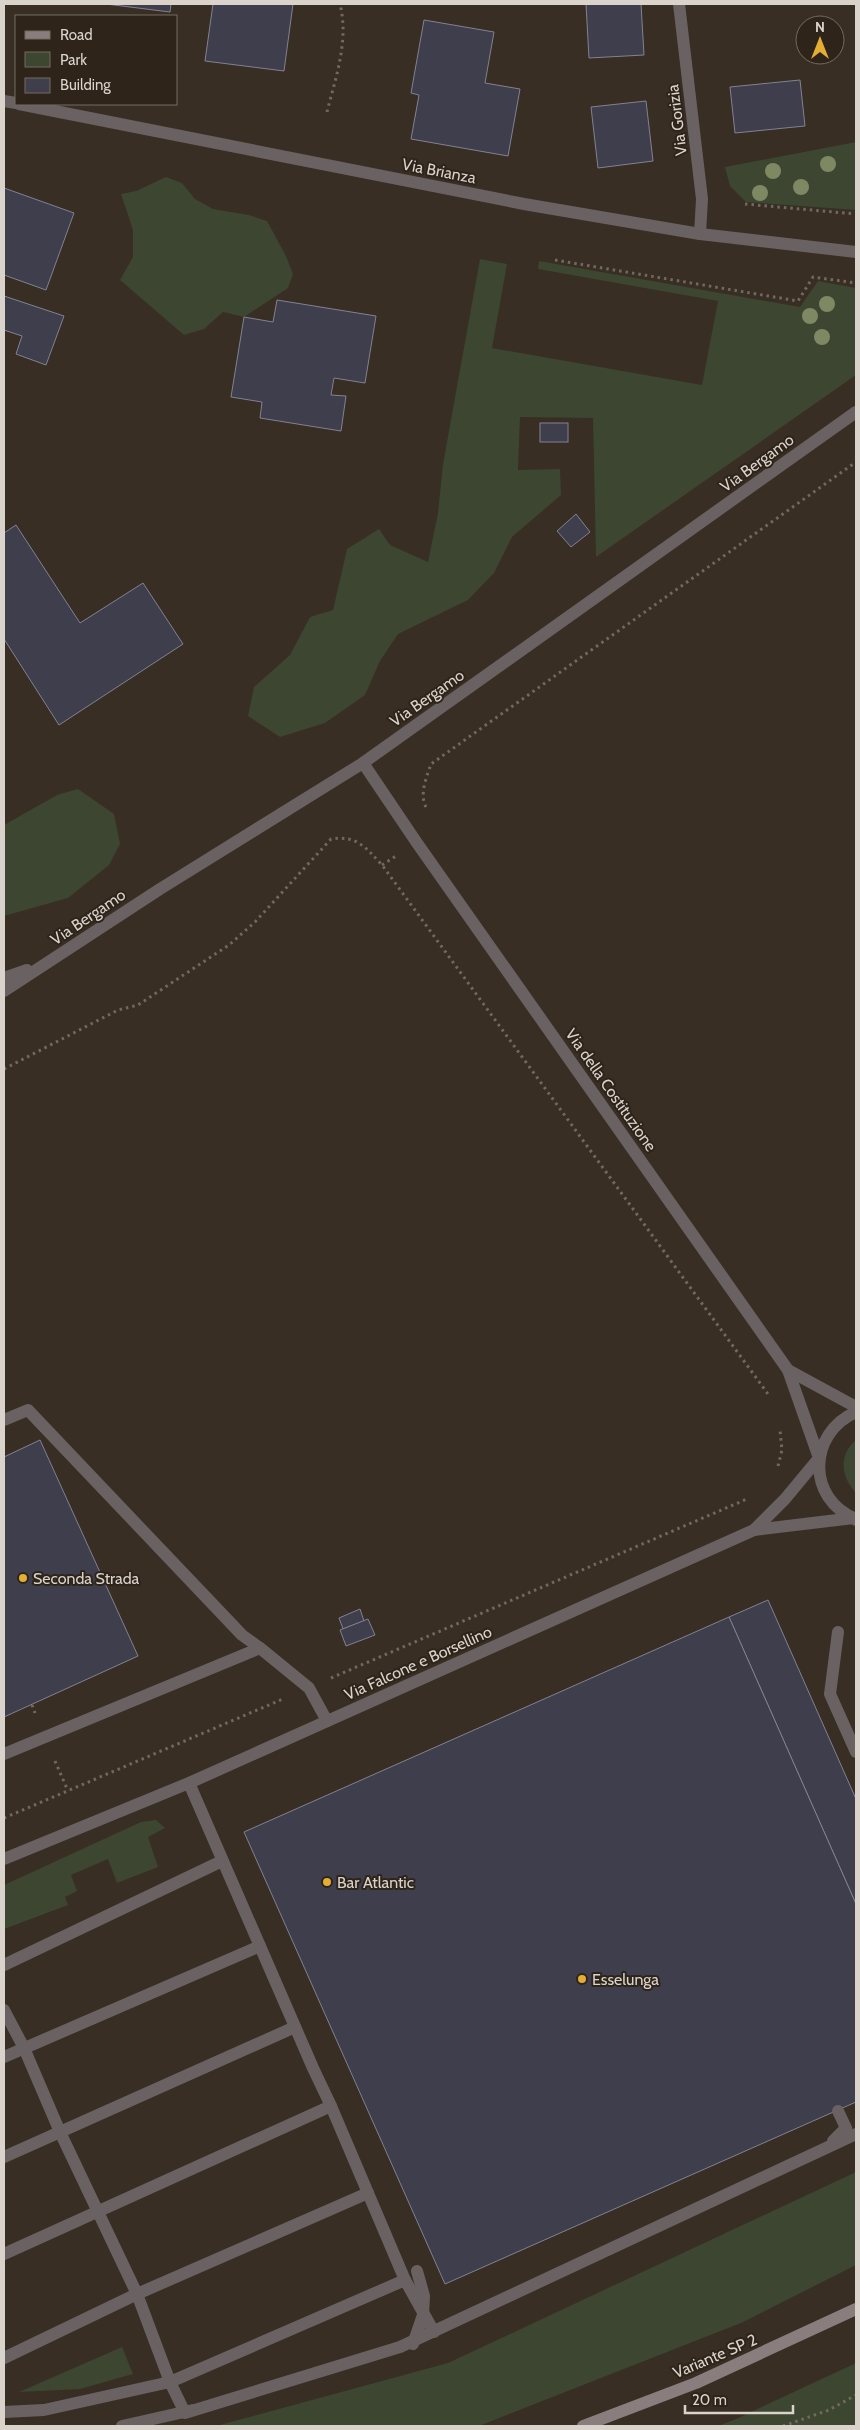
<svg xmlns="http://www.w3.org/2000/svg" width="860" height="2430" font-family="Cabin,sans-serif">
<rect width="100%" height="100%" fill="#382e24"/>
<g fill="#3c4630">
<polygon points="856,142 856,210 746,202 730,186 725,167"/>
<polygon points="166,177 182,183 195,199 213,209 249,215 267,221 286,256 293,274 288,288 244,317 223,312 204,329 184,335 120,280 133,257 133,230 121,194 136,191"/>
<polygon points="480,259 507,264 492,348 702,385 718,301 538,269 539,261 800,307 818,281 856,288 856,375 596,557 593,418 520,417 518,470 560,469 561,495 512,537 494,573 468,600 398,634 380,661 365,695 325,723 280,737 248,716 254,687 290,655 310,617 333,610 347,549 379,529 390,545 428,562 438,513 443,464"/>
<polygon points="78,789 114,814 120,844 109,865 68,898 4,916 4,825 57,795"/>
<path d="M856 1440V1493C841 1477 838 1455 856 1440Z"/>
<polygon points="156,1820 165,1828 148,1837 158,1867 117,1883 108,1859 71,1875 77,1891 65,1897 68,1905 4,1929 4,1885 141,1822"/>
<polygon points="856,2172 856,2265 741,2323 479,2426 216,2426 448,2363"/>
<polygon points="122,2347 133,2374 80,2389 19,2392"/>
<polygon points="856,2363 856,2426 718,2426 736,2419"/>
</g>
<g fill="#3e3e4c" stroke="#818292">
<polygon points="106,4 171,4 170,12"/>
<polygon points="213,4 293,4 284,71 205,61"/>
<polygon points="586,4 641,4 644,55 589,58"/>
<polygon points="424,20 494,32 485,83 520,89 508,156 411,139 419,95 411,93"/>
<polygon points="800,80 805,126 735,133 730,87"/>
<polygon points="646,101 653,161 598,168 591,107"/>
<polygon points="4,188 74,213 46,290 4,275"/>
<polygon points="4,296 64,316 46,365 16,354 22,336 4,330"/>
<polygon points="277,300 376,316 365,383 334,378 331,395 346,396 341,431 260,418 262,402 231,397 244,317 273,322"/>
<rect x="540" y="423" width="28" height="19"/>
<polygon points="576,514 590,532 571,547 557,531"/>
<polygon points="16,525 80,623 143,583 183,644 59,725 4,639 4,533"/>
<polygon points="40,1440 138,1656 4,1717 4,1457"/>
<polygon points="768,1600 856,1799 856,1904 729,1617"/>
<polygon points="360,1609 364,1621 343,1629 339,1618"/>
<polygon points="729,1617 856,1904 856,2102 445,2284 244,1832"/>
<polygon points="368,1619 375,1635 346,1646 340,1630"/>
</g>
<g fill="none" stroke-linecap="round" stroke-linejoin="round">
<g stroke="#716960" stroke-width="3" stroke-dasharray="2.5 4" stroke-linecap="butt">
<path d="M327 112C336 76 349 41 340 4"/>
<polyline points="745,204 856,214"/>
<polyline points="555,260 798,301 813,277 856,283"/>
<path d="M426 807C419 794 427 776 431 764L856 462"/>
<polyline points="382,865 396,856"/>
<path d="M4 1069 118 1010 138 1005 229 945 255 922 331 839C357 835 365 847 382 865L768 1394"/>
<polyline points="778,1466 782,1450 780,1430"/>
<polyline points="331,1678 747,1499"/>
<polyline points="32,1705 35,1713"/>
<polyline points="55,1761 68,1791"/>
<polyline points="4,1818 283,1699"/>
<polyline points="783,2426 829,2410 856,2395"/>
</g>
<g stroke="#6a6262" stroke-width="12">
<polyline points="4,1420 28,1410 242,1635 260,1648"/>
<polyline points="838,1632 830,1694 856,1752"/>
<polyline points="4,1754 260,1648 309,1688 327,1721"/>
<polyline points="189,1783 313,2068 331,2106 405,2280 434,2332"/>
<polyline points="4,1965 222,1861"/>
<polyline points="4,2010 24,2048 60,2132 137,2294 170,2382 405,2280"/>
<polyline points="4,2057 260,1946"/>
<polyline points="833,2141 846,2128 838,2111"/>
<polyline points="4,2157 295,2027"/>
<polyline points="4,2254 331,2106"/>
<polyline points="413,2344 423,2315 424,2296 417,2271"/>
<polyline points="4,2358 137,2294 368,2193"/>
<polyline points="4,2412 44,2410 170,2382 185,2413 400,2347 856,2134"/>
<polyline points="122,2426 193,2410"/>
</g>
<g stroke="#6a6262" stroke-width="12">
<polyline points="679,4 702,199 700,234"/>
<polyline points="4,101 16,103"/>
<polyline points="19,104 524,204 700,234 856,252"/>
<polyline points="363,763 417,843 788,1370 856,1407"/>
<path d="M856 1412C808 1433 806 1499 856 1519"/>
<polyline points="754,1530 854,1518 856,1520"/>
<polyline points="4,1859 189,1783 754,1530 785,1499 819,1458 788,1370"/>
</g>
<g stroke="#6a6262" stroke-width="12">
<polyline points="4,978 27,970"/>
<polyline points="4,991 160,889 363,763 856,412"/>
</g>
<polyline stroke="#8a7d7d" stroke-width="12" points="583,2426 696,2383 856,2309"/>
</g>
<g fill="#7e8964">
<circle cx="828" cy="164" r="8"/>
<circle cx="773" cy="171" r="8"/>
<circle cx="801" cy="187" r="8"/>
<circle cx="760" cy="193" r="8"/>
<circle cx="827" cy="304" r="8"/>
<circle cx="810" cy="316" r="8"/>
<circle cx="822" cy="337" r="8"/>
</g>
<g fill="#e4ae35" stroke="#2e241a" stroke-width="2">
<circle cx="23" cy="1578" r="5"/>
<circle cx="327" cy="1882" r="5"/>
<circle cx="582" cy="1979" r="5"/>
</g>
<g text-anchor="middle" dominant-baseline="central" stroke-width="4" stroke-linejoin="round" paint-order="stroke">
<g font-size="16" fill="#d9d3cc" stroke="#2e241a">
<text transform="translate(677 120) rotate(-97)">Via Gorizia</text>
<text transform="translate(439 171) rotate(11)">Via Brianza</text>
<text transform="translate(757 463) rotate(-36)">Via Bergamo</text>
<text transform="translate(427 698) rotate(-35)">Via Bergamo</text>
<text transform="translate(88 917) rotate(-34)">Via Bergamo</text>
<text transform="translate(611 1090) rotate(55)">Via della Costituzione</text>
<text transform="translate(418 1663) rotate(-24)">Via Falcone e Borsellino</text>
<text transform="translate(715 2356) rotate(-23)">Variante SP 2</text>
</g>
<g font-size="16" fill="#d9d3cc" stroke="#2e241a" text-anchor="start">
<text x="33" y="1578">Seconda Strada</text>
<text x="337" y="1882">Bar Atlantic</text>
<text x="592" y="1979">Esselunga</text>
</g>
</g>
<rect width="860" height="2430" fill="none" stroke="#d9d3cc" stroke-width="10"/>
<rect x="15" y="15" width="162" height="90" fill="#2e241a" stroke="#726a61"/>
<rect x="25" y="31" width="25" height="8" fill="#8a7d7d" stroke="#726a61"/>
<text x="60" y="40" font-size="15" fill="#d9d3cc">Road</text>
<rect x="25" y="52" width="25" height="15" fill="#3c4630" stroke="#726a61"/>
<text x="60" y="65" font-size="15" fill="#d9d3cc">Park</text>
<rect x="25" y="78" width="25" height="15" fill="#3e3e4c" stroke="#726a61"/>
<text x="60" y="90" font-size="15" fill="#d9d3cc">Building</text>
<g transform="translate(820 40)"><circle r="24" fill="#2e241a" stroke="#726a61"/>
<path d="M0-4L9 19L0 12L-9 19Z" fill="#e4ae35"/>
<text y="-8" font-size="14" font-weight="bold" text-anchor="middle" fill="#d9d3cc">N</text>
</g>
<path d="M685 2405v8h108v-8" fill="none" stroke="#d9d3cc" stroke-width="2.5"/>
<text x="692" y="2405" font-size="15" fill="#d9d3cc" stroke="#2e241a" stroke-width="4" paint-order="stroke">20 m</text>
</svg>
